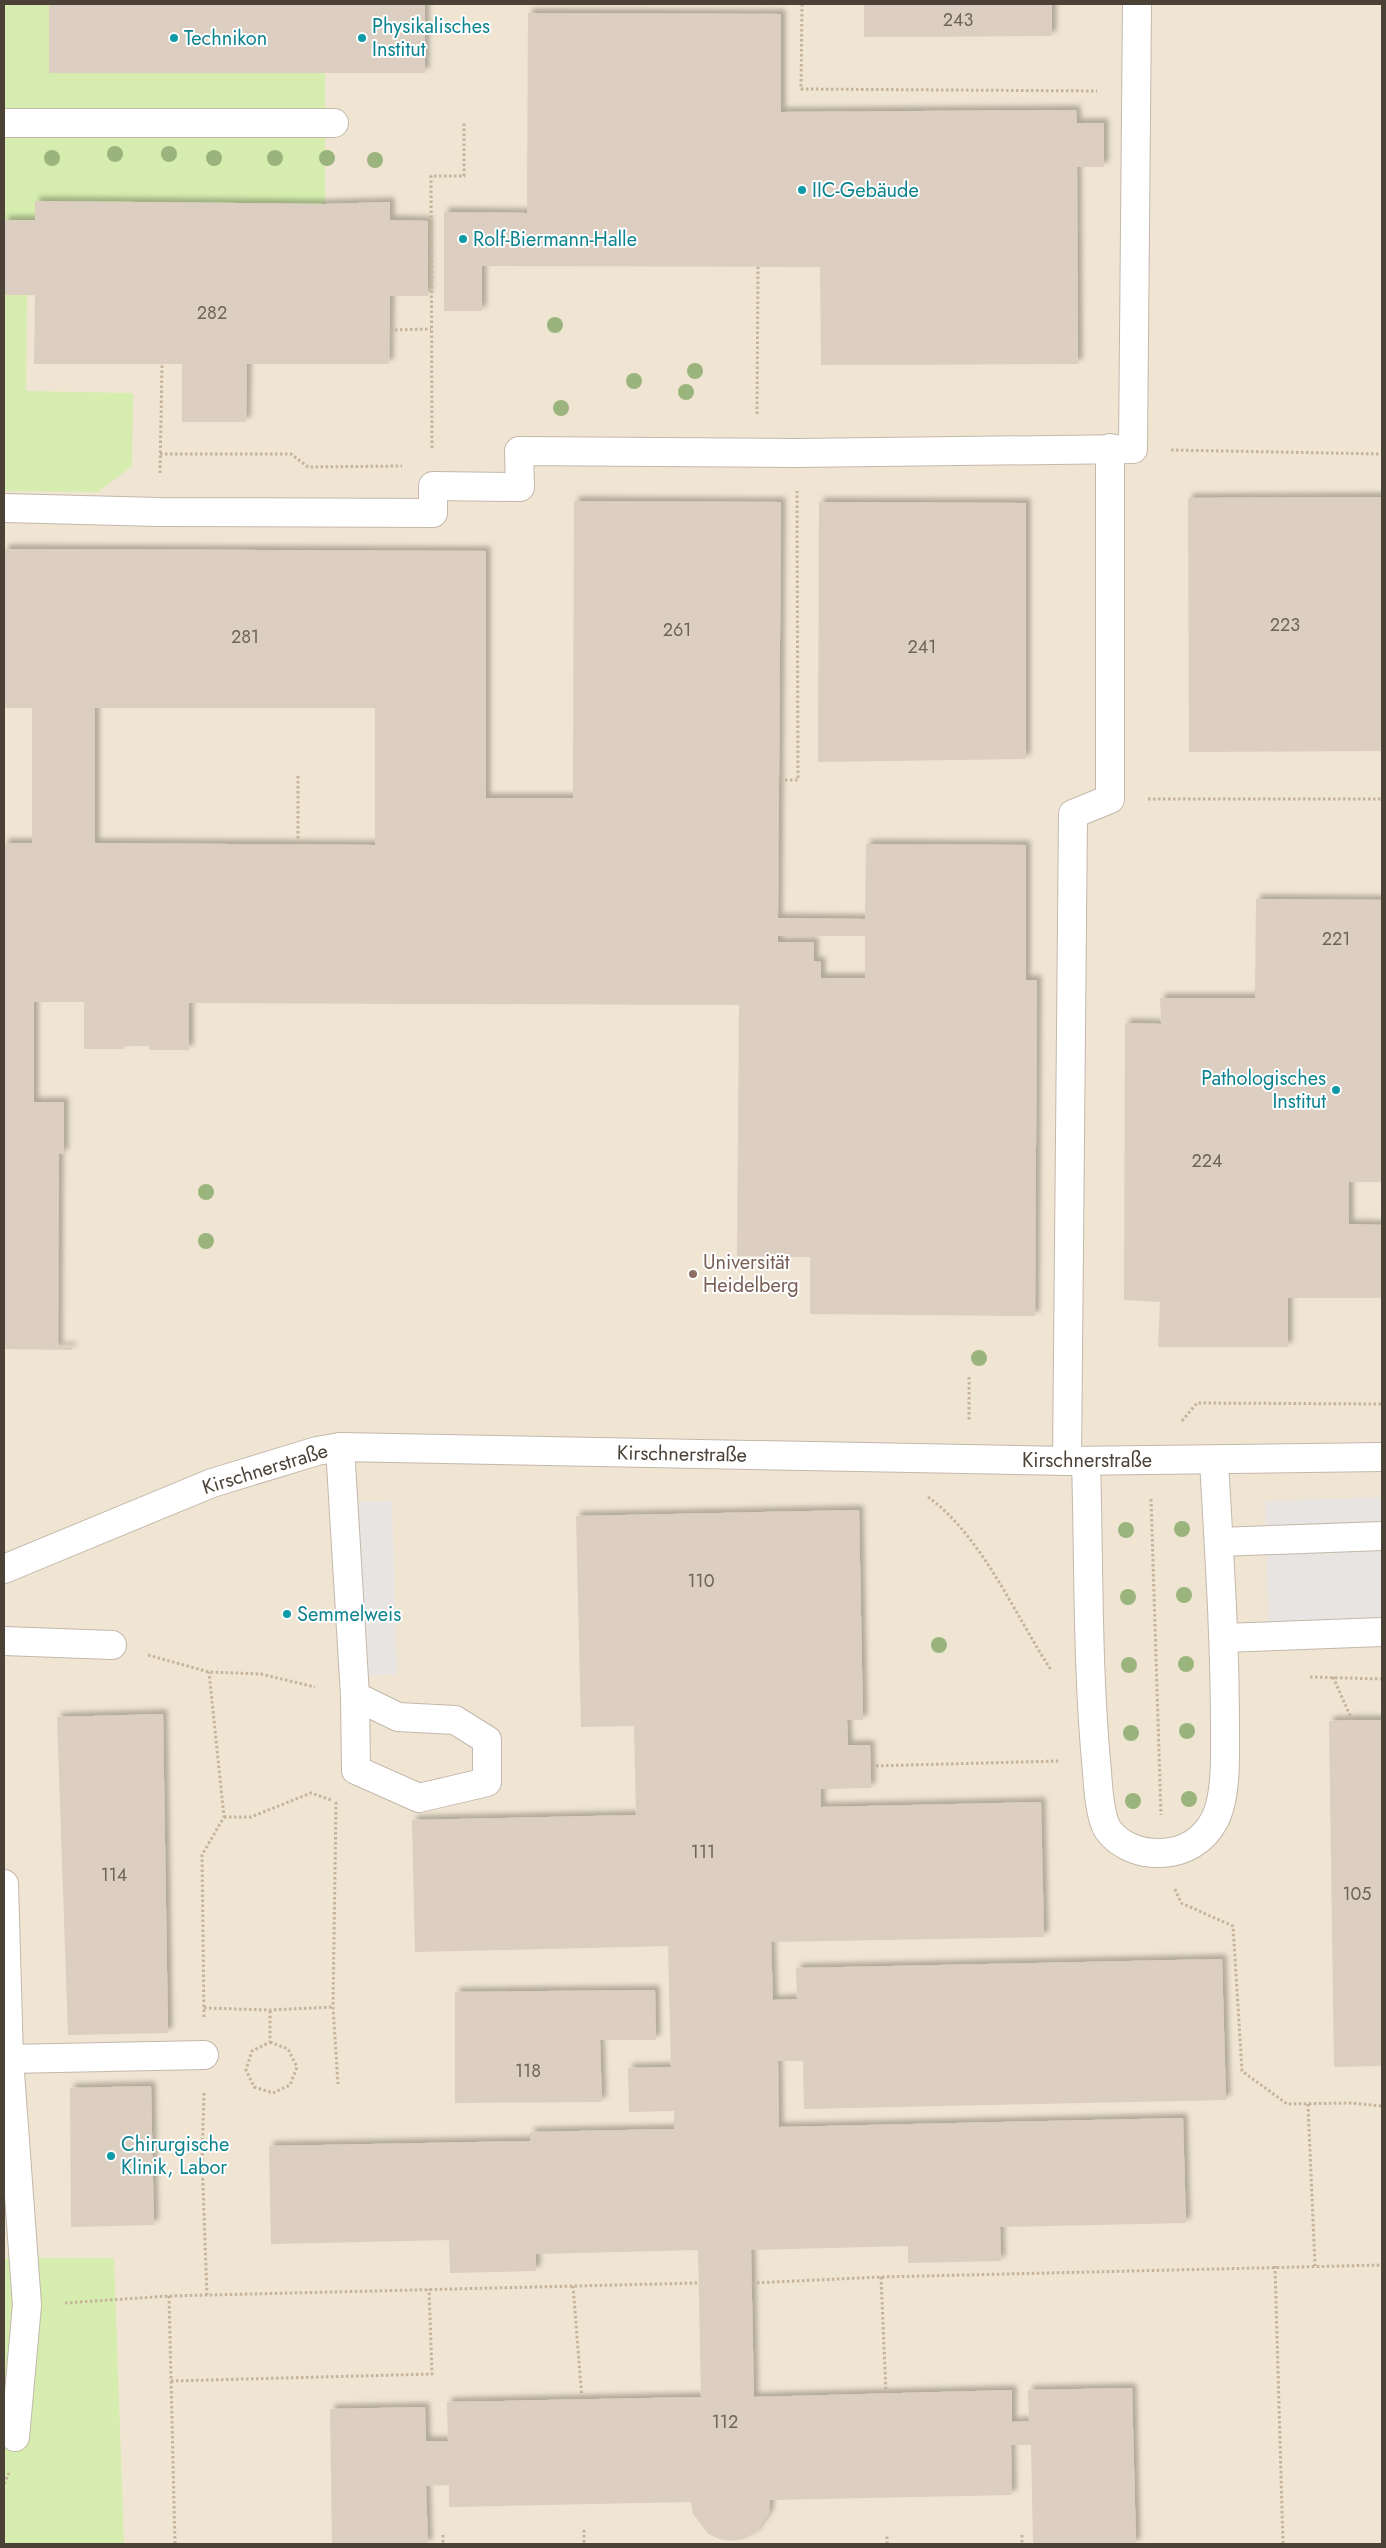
<svg xmlns="http://www.w3.org/2000/svg" width="1386" height="2548" font-family="Jost,sans-serif">
<defs>
<filter id="shadow"><feDropShadow dx="4.5" dy="-4.5" stdDeviation="2.5" flood-color="#0004"/></filter>
</defs>
<rect width="100%" height="100%" fill="#f6f1ea"/>
<rect fill="#f0e5d2" x="4" y="4" width="1378" height="2540"/>
<g fill="#d6edaf">
<polygon points="4,4 49,4 49,73 325,73 325,204 36,201 35,220 4,220"/>
<polygon points="4,295 27,295 26,391 133,393 132,466 98,492 4,491"/>
<polygon points="4,2258 114,2258 124,2544 4,2544"/>
</g>
<g fill="#e7e4e1">
<polygon points="1382,1497 1382,1641 1269,1644 1265,1501"/>
<polygon points="392,1501 397,1674 364,1676 358,1502"/>
</g>
<g fill="#dccfc1" fill-rule="evenodd" filter="url(#shadow)">
<rect x="49" y="4" width="376" height="69"/>
<polygon points="864,4 1052,4 1052,36 864,37"/>
<polygon points="528,13 781,14 781,112 1076,110 1077,123 1104,123 1104,167 1077,167 1078,364 821,365 820,267 482,266 482,311 444,311 444,212 527,213"/>
<polygon points="35,201 325,204 390,202 390,220 428,221 428,296 390,296 389,364 247,364 246,422 182,422 182,364 34,364 35,295 4,295 4,220 35,220"/>
<polygon points="1382,497 1382,751 1189,752 1188,498"/>
<path d="M574 501 781 502 778 918 865 919 866 844 1026 845V980H1037L1035 1316 810 1314V1257L737 1256 739 1005 189 1003V1050H149V1046H124V1049H84V1002H34V1102H64V1154H59L58 1347H72V1350L4 1349V843H32V708H4V549L486 551V798H573ZM95 708H375V845L95 843ZM778 936H865V978H821V962L814 961V942H778Z"/>
<polygon points="819,502 1026,503 1026,759 818,762"/>
<polygon points="1256,899 1382,900 1382,1182 1349,1182 1349,1224 1382,1225 1382,1298 1288,1298 1288,1347 1158,1347 1160,1302 1124,1300 1125,1023 1161,1024 1160,998 1255,998"/>
<polygon points="859,1510 863,1720 847,1720 848,1745 870,1745 871,1788 821,1789 821,1807 1041,1802 1044,1937 771,1942 773,2000 797,1999 796,1968 1222,1959 1226,2100 804,2109 803,2061 778,2061 779,2127 1183,2118 1186,2223 1000,2227 1001,2261 908,2263 908,2246 751,2250 754,2397 1012,2390 1012,2422 1029,2421 1028,2390 1132,2388 1136,2544 1033,2544 1031,2445 1011,2445 1012,2495 770,2500 769,2513 755,2533 744,2539 731,2541 719,2539 708,2534 693,2514 691,2502 449,2507 449,2485 426,2486 428,2544 332,2544 330,2409 425,2407 426,2441 448,2441 447,2402 701,2397 698,2250 536,2254 536,2271 450,2273 449,2240 271,2244 269,2146 530,2141 530,2132 674,2129 674,2111 629,2112 628,2068 671,2067 668,1946 415,1952 412,1820 636,1815 634,1726 581,1727 576,1516"/>
<polygon points="163,1714 168,2033 68,2035 57,1717"/>
<polygon points="1352,1720 1382,1720 1382,2066 1334,2067 1329,1721"/>
<polygon points="655,1990 656,2040 600,2040 602,2102 455,2103 455,1992"/>
<polygon points="151,2086 154,2225 71,2227 70,2088"/>
</g>
<g fill="none" stroke-linecap="round" stroke-linejoin="round">
<g stroke="#c3b8ab" stroke-width="30">
<g id="minor">
<polyline points="4,123 334,123"/>
<polyline points="4,508 159,512 433,513 433,486 520,487 519,451 797,453 1133,449 1137,4"/>
<polyline points="340,1447 355,1696 356,1770 419,1798 487,1782 487,1740 455,1720 398,1717 355,1696"/>
<polyline points="1067,1461 1073,814 1110,799 1110,448"/>
<path d="M1086 1461C1089 1564 1087 1669 1097 1772 1098 1787 1100 1818 1108 1830 1121 1847 1142 1854 1162 1853 1184 1852 1203 1841 1214 1821 1227 1798 1225 1754 1225 1728 1225 1639 1219 1550 1214 1461"/>
<polyline points="1219,1542 1382,1536"/>
<polyline points="4,1569 212,1483 317,1451 340,1447 1067,1461 1382,1457"/>
<polyline points="1224,1638 1382,1632"/>
<polyline points="4,1641 112,1645"/>
<polyline points="4,1884 9,2059 27,2305 15,2437"/>
<polyline points="9,2059 204,2055"/>
</g>
</g>
<g stroke="#c6b39b" stroke-width="3" stroke-dasharray="2.5 2.5" stroke-linecap="butt">
<polyline points="802,4 801,89 1097,91"/>
<polyline points="390,330 431,329"/>
<polyline points="757,414 758,267"/>
<polyline points="432,448 431,176 464,176 464,121"/>
<polyline points="1171,450 1382,454"/>
<polyline points="160,454 291,454 308,467 402,466"/>
<polyline points="160,473 162,364"/>
<polyline points="298,776 298,844"/>
<polyline points="780,780 798,780 797,491"/>
<polyline points="1148,799 1382,799"/>
<polyline points="969,1377 969,1421"/>
<polyline points="1182,1421 1197,1403 1382,1404"/>
<path d="M928 1497C982 1536 1015 1615 1051 1670"/>
<polyline points="1151,1499 1161,1815"/>
<polyline points="148,1655 209,1672 261,1674 315,1687"/>
<polyline points="1310,1677 1382,1679"/>
<polyline points="1333,1677 1352,1720"/>
<polyline points="871,1766 1058,1761"/>
<polyline points="336,1802 333,2007 338,2084"/>
<polyline points="224,1817 251,1817 311,1793 331,1800"/>
<polyline points="1175,1889 1181,1903 1233,1926 1242,2071 1287,2104 1352,2103 1382,2106"/>
<polyline points="204,2008 270,2010 333,2007"/>
<polyline points="204,2017 202,1855 224,1817 209,1672"/>
<polyline points="270,2042 288,2049 297,2067 290,2085 273,2093 254,2087 246,2070 252,2051 270,2042 270,2010"/>
<polyline points="204,2093 202,2160 207,2295"/>
<polyline points="1308,2104 1315,2266"/>
<polyline points="1275,2266 1283,2544"/>
<polyline points="881,2277 886,2393"/>
<polyline points="752,2283 881,2277 1382,2265"/>
<polyline points="573,2286 582,2399"/>
<polyline points="169,2296 175,2544"/>
<polyline points="65,2303 169,2296 698,2283"/>
<polyline points="171,2381 432,2374 429,2289"/>
<polyline points="4,2484 9,2473"/>
<polyline points="584,2530 584,2544"/>
<polyline points="443,2535 443,2544"/>
<polyline points="1022,2535 1022,2544"/>
<polyline points="887,2544 887,2536"/>
</g>
<use href="#minor" stroke="#fff" stroke-width="28"/>
</g>
<g fill="#9bb47d">
<circle cx="115" cy="154" r="8"/>
<circle cx="169" cy="154" r="8"/>
<circle cx="52" cy="158" r="8"/>
<circle cx="214" cy="158" r="8"/>
<circle cx="275" cy="158" r="8"/>
<circle cx="327" cy="158" r="8"/>
<circle cx="375" cy="160" r="8"/>
<circle cx="555" cy="325" r="8"/>
<circle cx="695" cy="371" r="8"/>
<circle cx="634" cy="381" r="8"/>
<circle cx="686" cy="392" r="8"/>
<circle cx="561" cy="408" r="8"/>
<circle cx="206" cy="1192" r="8"/>
<circle cx="206" cy="1241" r="8"/>
<circle cx="979" cy="1358" r="8"/>
<circle cx="1182" cy="1529" r="8"/>
<circle cx="1126" cy="1530" r="8"/>
<circle cx="1184" cy="1595" r="8"/>
<circle cx="1128" cy="1597" r="8"/>
<circle cx="939" cy="1645" r="8"/>
<circle cx="1186" cy="1664" r="8"/>
<circle cx="1129" cy="1665" r="8"/>
<circle cx="1187" cy="1731" r="8"/>
<circle cx="1131" cy="1733" r="8"/>
<circle cx="1189" cy="1799" r="8"/>
<circle cx="1133" cy="1801" r="8"/>
</g>
<g fill="#0f9aa8" stroke="#fff" stroke-width="2">
<circle cx="174" cy="38" r="5"/>
<circle cx="362" cy="38" r="5"/>
<circle cx="802" cy="190" r="5"/>
<circle cx="463" cy="239" r="5"/>
<circle cx="1336" cy="1090" r="5"/>
<circle cx="287" cy="1614" r="5"/>
<circle cx="111" cy="2156" r="5"/>
</g>
<circle fill="#8d6e63" stroke="#fff" stroke-width="2" cx="693" cy="1274" r="5"/>
<g text-anchor="middle" dominant-baseline="central" stroke-width="4" stroke-linejoin="round" paint-order="stroke">
<g font-size="18" fill="#6f645a">
<text x="958" y="20">243</text>
<text x="212" y="313">282</text>
<text x="1285" y="625">223</text>
<text x="677" y="630">261</text>
<text x="245" y="637">281</text>
<text x="922" y="647">241</text>
<text x="1336" y="939">221</text>
<text x="1207" y="1161">224</text>
<text x="701" y="1581">110</text>
<text x="703" y="1852">111</text>
<text x="114" y="1875">114</text>
<text x="1357" y="1894">105</text>
<text x="528" y="2071">118</text>
<text x="725" y="2422">112</text>
</g>
<g font-size="20" fill="#0d838f" stroke="#fff" text-anchor="start">
<text x="372" y="26">Physikalisches<tspan x="372" dy="23">Institut</tspan></text>
<text x="184" y="38">Technikon</text>
<text x="812" y="190">IIC-Gebäude</text>
<text x="473" y="239">Rolf-Biermann-Halle</text>
<text x="1326" y="1078" text-anchor="end">Pathologisches<tspan x="1326" dy="23">Institut</tspan></text>
<text x="297" y="1614">Semmelweis</text>
<text x="121" y="2144">Chirurgische<tspan x="121" dy="23">Klinik, Labor</tspan></text>
</g>
<g font-size="20" fill="#785e54" stroke="#fff" text-anchor="start">
<text x="703" y="1262">Universität<tspan x="703" dy="23">Heidelberg</tspan></text>
</g>
<g font-size="20" fill="#4b4137" stroke="#fff">
<text transform="translate(682 1454) rotate(1)">Kirschnerstraße</text>
<text x="1087" y="1460">Kirschnerstraße</text>
<text transform="translate(265 1469) rotate(-17)">Kirschnerstraße</text>
</g>
</g>
<rect width="1386" height="2548" fill="none" stroke="#4b4137" stroke-width="10"/>
</svg>
